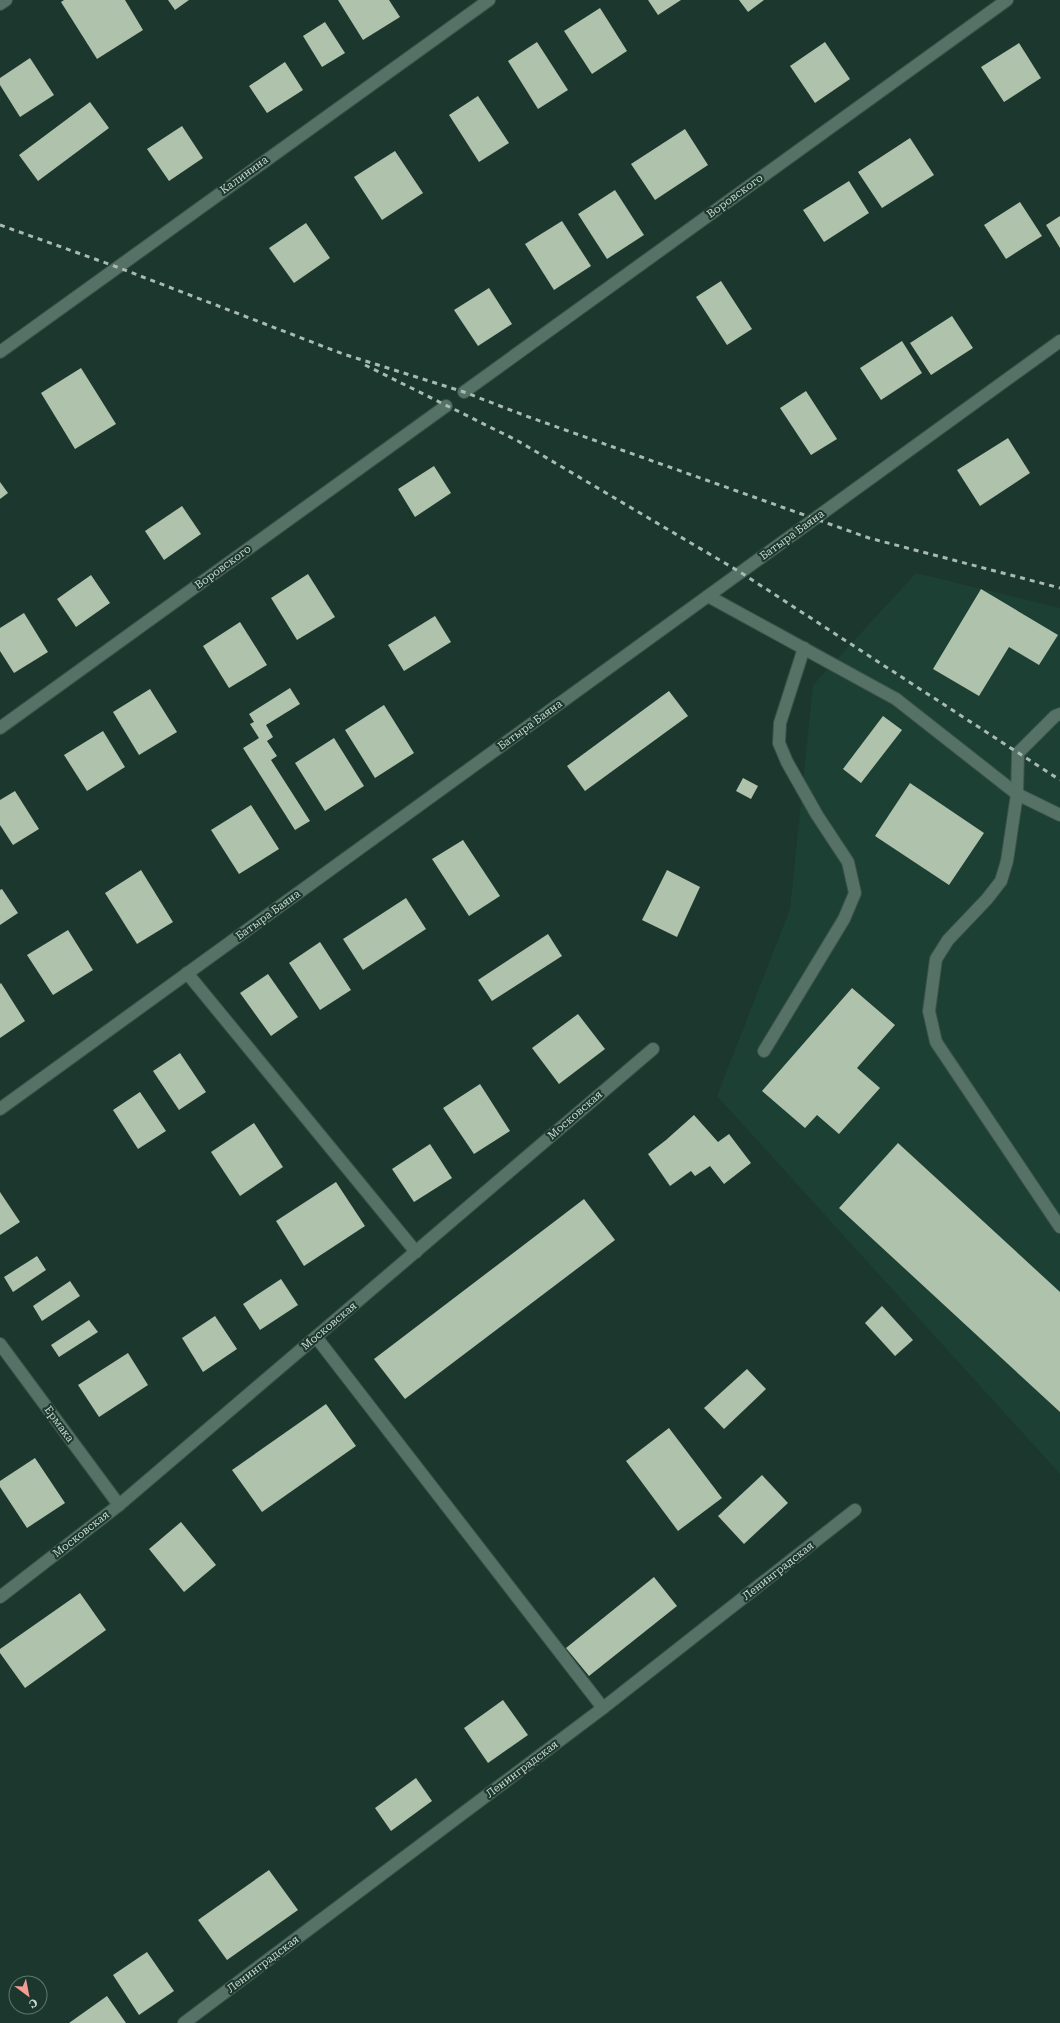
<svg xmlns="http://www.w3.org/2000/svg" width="1060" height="2023" font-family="'Roboto Serif',serif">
<rect width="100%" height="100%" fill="#1c372d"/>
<polygon fill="#1c4033" points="916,573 1060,608 1060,1474 717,1096 790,909 813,685"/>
<g fill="#afc2ab">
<polygon points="64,0 125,0 143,30 97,59 61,2"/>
<polygon points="168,0 189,0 175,10"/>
<polygon points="338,0 389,0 400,17 363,40"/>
<polygon points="648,0 681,0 658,15"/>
<polygon points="739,0 764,0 748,12"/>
<polygon points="600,8 627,51 592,74 564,31"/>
<polygon points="325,22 345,53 322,67 303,36"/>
<polygon points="537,42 568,90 538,109 508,61"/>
<polygon points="825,42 850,79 815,103 790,66"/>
<polygon points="1019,43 1041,78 1004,102 981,67"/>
<polygon points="30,58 54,95 20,117 0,85 0,78"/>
<polygon points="285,62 303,90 267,113 249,86"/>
<polygon points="478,96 509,143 479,162 449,115"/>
<polygon points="90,102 109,128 38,181 19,155"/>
<polygon points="182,126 203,158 169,181 147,149"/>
<polygon points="685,129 708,165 655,200 631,164"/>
<polygon points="910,138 934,175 882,208 858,172"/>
<polygon points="395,151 423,193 382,220 354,177"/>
<polygon points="849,181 869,213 824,242 803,210"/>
<polygon points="615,190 644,235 607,259 578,214"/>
<polygon points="1020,202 1042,236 1006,259 984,225"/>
<polygon points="1060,216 1060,248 1046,225"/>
<polygon points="562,221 591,266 554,290 525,244"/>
<polygon points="306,223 330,258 294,283 269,248"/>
<polygon points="721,281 752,329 727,345 696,297"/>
<polygon points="489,288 512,324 478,346 454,310"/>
<polygon points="952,316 973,348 931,375 910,343"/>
<polygon points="902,341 922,373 881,400 860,368"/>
<polygon points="81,368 116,424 75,449 41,393"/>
<polygon points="806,391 837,439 811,455 780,408"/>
<polygon points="1008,438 1030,473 980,506 957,470"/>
<polygon points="434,466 451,493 415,517 398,489"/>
<polygon points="0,482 8,493 0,499"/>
<polygon points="182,506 201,534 164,560 145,531"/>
<polygon points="308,574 335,617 297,640 271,598"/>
<polygon points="91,575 110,603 76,627 57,599"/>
<polygon points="981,589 1058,635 1039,665 1009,647 979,696 933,669"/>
<polygon points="24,613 48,652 14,673 0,651 0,628"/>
<polygon points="435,616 451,642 404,671 388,645"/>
<polygon points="240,622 267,665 229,688 203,646"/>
<polygon points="290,688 300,704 266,725 273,737 267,741 277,756 271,760 310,821 295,830 243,748 259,738 250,724 254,722 249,714"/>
<polygon points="150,689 177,732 139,755 113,712"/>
<polygon points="669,691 688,716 585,791 567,766"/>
<polygon points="384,705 414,753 375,778 345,730"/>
<polygon points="883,716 902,730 861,783 843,769"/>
<polygon points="103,731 125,767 87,791 64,755"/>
<polygon points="334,738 364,786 325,811 295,763"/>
<polygon points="743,778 758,786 751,799 736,791"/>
<polygon points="910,783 984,833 949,885 875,836"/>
<polygon points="15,791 39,829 13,845 0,825 0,800"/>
<polygon points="251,805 279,849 239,874 211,830"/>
<polygon points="463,840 500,896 469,916 432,859"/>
<polygon points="141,870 173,922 137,944 105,893"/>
<polygon points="667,870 700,887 677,937 642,920"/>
<polygon points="2,889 18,913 0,925 0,890"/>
<polygon points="406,898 426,929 363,970 343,939"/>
<polygon points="68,930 93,970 53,995 27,955"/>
<polygon points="548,934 562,956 492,1001 478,980"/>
<polygon points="320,942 351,990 320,1010 289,963"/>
<polygon points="268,974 298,1017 271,1036 240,993"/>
<polygon points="1,983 25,1021 0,1038 0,984"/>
<polygon points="852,988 895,1025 857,1068 880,1088 839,1134 817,1115 805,1128 762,1091"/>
<polygon points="578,1014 605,1049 559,1084 532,1048"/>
<polygon points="180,1053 206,1092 179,1110 153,1071"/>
<polygon points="480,1084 510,1131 474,1154 443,1108"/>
<polygon points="140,1092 166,1131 138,1149 113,1110"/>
<polygon points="694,1115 718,1142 729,1134 751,1163 724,1184 710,1166 695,1176 691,1171 670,1186 648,1154 666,1140"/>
<polygon points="254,1123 283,1167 240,1196 211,1152"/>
<polygon points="898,1143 1060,1292 1060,1412 839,1208"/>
<polygon points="430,1144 452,1178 414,1202 392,1169"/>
<polygon points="336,1182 365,1226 304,1266 276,1221"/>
<polygon points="0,1192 20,1222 0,1235"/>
<polygon points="584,1199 615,1240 405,1399 374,1359"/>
<polygon points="37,1256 46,1270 13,1292 4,1277"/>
<polygon points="281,1279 298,1305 260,1330 243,1304"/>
<polygon points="70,1281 80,1296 42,1321 33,1306"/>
<polygon points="882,1306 913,1340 895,1356 865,1323"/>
<polygon points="215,1316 237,1349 203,1372 182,1338"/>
<polygon points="89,1320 98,1332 59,1357 51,1345"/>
<polygon points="128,1353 148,1385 99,1417 78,1385"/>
<polygon points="747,1369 766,1389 724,1429 704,1408"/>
<polygon points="326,1404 356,1446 262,1512 232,1470"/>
<polygon points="669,1428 722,1498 678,1531 626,1461"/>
<polygon points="35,1458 65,1503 27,1528 0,1487 0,1481"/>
<polygon points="762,1475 788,1503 744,1544 718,1516"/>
<polygon points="181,1522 216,1565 184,1592 149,1549"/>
<polygon points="654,1577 677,1606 589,1676 566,1648"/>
<polygon points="80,1593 106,1630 25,1688 0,1653 0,1649"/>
<polygon points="503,1700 528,1735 488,1763 464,1728"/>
<polygon points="416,1778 432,1801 391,1831 375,1808"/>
<polygon points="269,1870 298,1910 227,1960 198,1920"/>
<polygon points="147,1952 174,1991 139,2015 113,1975"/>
<polygon points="107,1996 126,2023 69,2023"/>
</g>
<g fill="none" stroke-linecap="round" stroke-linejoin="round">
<g stroke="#3a524a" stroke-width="14">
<g id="minor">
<polyline points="0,4 6,0"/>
<polyline points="0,352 489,0"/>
<polyline points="464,392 1007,0"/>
<polyline points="708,596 896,699 1017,794 1060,815"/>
<polyline points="1060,714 1055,716 1018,753 1017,794 1007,861 1001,881 987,899 948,940 936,959 929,1011 936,1042 1060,1227"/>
<polyline points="0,728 446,406"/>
<polyline points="187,973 416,1252"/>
<polyline points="764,1051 844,919 855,893 848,862 817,815 787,762 779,743 780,723 804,648"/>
<polyline points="0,1109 1060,341"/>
<polyline points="316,1337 603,1708"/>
<polyline points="0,1344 119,1505"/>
<polyline points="0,1597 119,1505 653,1049"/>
<polyline points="184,2023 603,1708 855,1510"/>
</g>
</g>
<use href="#minor" stroke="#567267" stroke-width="12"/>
<g stroke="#a8bab3" stroke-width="3" stroke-dasharray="5 5" stroke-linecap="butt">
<polyline points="0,225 117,267 343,354 464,392 526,416 869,538 1060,588"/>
<polyline points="365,365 518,441 740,572 1060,780"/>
</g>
</g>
<g text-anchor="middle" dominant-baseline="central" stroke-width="4" stroke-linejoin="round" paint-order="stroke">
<g font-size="11" fill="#c9d9d2" stroke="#1c372d">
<text transform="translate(244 175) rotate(-36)">Калинина</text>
<text transform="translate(735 196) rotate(-36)">Воровского</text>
<text transform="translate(792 535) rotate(-36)">Батыра Баяна</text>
<text transform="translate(223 567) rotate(-36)">Воровского</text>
<text transform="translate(530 725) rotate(-36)">Батыра Баяна</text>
<text transform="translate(268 915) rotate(-36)">Батыра Баяна</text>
<text transform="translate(575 1115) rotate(-41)">Московская</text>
<text transform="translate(329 1326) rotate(-40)">Московская</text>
<text transform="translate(59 1424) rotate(54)">Ермака</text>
<text transform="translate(81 1534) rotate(-38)">Московская</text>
<text transform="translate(778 1571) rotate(-38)">Ленинградская</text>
<text transform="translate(522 1769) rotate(-37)">Ленинградская</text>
<text transform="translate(263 1964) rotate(-37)">Ленинградская</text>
</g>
</g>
<g transform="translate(28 1995) rotate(148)"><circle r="19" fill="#1c372d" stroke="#61786f"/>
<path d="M0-3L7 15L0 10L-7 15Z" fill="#f59c93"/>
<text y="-6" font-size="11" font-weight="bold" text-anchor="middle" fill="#c9d9d2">С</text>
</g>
</svg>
